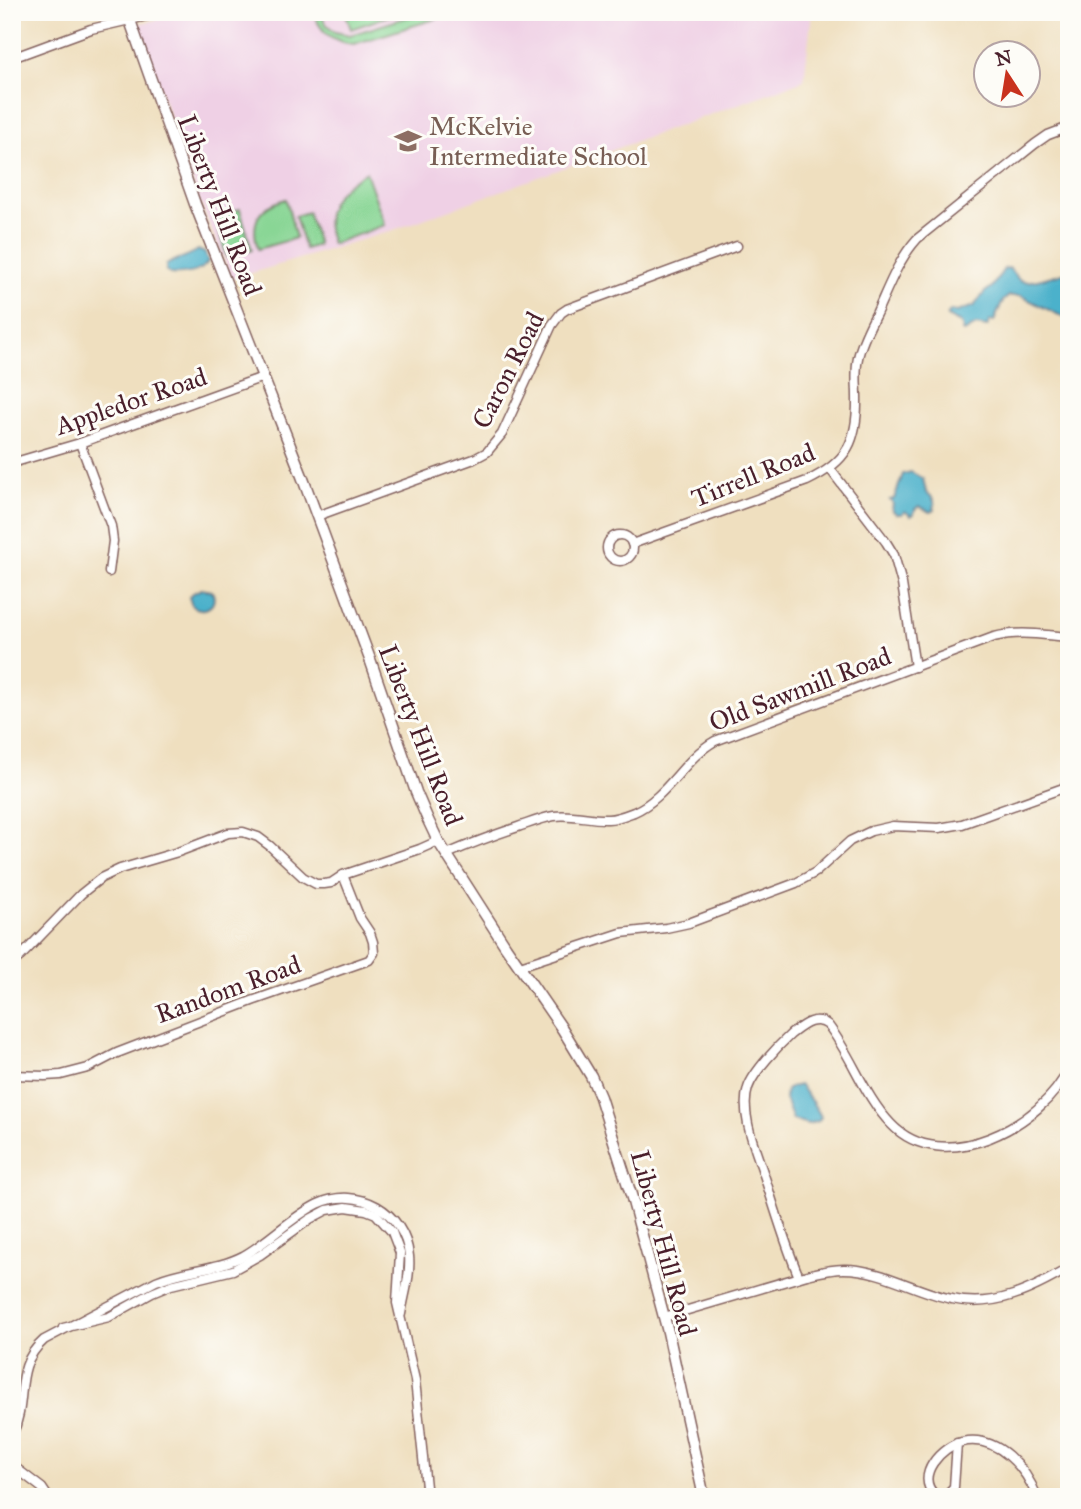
<svg xmlns="http://www.w3.org/2000/svg" width="1081" height="1509" font-family="'IM FELL Great Primer',serif">
<rect width="100%" height="100%" fill="#fdfcf7"/>
<filter id="ink" filterUnits="userSpaceOnUse"><feTurbulence type="fractalNoise" baseFrequency=".0143" numOctaves="2"/><feDisplacementMap in="SourceGraphic" scale="14" xChannelSelector="R" yChannelSelector="G"/><feConvolveMatrix kernelMatrix="1 2 1 2 8 2 1 2 1" color-interpolation-filters="sRGB"/></filter>
<filter id="wash" filterUnits="userSpaceOnUse"><feTurbulence type="fractalNoise" baseFrequency=".00686" numOctaves="4" result="noise"/><feDisplacementMap in="SourceGraphic" scale="28" xChannelSelector="R" yChannelSelector="G"/><feGaussianBlur stdDeviation="1.57" result="paint"/><feColorMatrix in="noise" values="0 0 0 0 0 0 0 0 0 0 0 0 0 0 0 0 0 1.4 0 .05"/><feComposite in="paint" operator="in"/></filter>
<g filter="url(#wash)">
<rect width="100%" height="100%" fill="#efdfbf"/>
<polygon fill="#efd0e5" points="193,12 812,12 804,80 391,231 232,279 200,202 137,24"/>
<g fill="#89d695" stroke="#6a7a60" stroke-width="2">
<path d="M314 12H321L325 23 335 32 350 35 424 12H458L354 44C333 42 319 32 314 12Z"/>
<polygon points="345,12 400,12 351,29"/>
<path d="M366 172 385 225 332 244C318 208 337 189 366 172Z"/>
<path d="M286 199 296 238 258 249C250 221 258 207 286 199Z"/>
<polygon points="240,209 252,250 227,258 215,217"/>
<polygon points="308,212 318,245 305,249 295,216"/>
</g>
<g fill="#4cb1cb" stroke="#4b687b" stroke-width="2">
<path d="M198 250 205 253 208 262C199 274 184 275 170 274L166 271V265C176 259 188 257 198 250Z"/>
<path d="M1009 268C1013 272 1016 279 1022 281 1034 284 1056 273 1069 272V320L1021 296H1009L1003 301 994 321H990L987 327 976 325 964 332 962 331 963 328 961 323 947 316 950 311 957 312 974 306 985 292 992 287 1004 269Z"/>
<path d="M911 472 923 479 926 492C933 497 936 501 934 510L930 512 919 506 915 509 914 514 911 516 905 511 902 514H897L892 510 893 503 890 500 894 499 903 474Z"/>
<path d="M201 589 212 591C219 606 204 614 192 606L189 597 193 593Z"/>
<path d="M800 1085C806 1095 817 1107 821 1117L819 1121 808 1124 793 1120 785 1099 786 1090 791 1087Z"/>
</g>
</g>
<g filter="url(#ink)">
<g fill="none" stroke-linecap="round" stroke-linejoin="round">
<g stroke="#84625f" stroke-width="11">
<g id="minor">
<polyline points="12,58 91,29 164,12"/>
<polyline points="80,443 111,526 113,541 109,572"/>
<polyline points="12,463 80,443 263,377"/>
<polyline points="830,469 886,542 894,555 902,584 915,667"/>
<polyline points="317,516 474,459 487,452 502,434 552,325 561,313 567,309 737,246"/>
<circle cx="620" cy="548" r="13"/>
<path d="M632 544 807 481C848 462 858 440 857 396 857 384 855 371 858 358 861 343 869 328 876 314 888 288 898 260 917 239L1035 144 1048 135 1069 127"/>
<path d="M447 854C470 844 494 835 518 827 530 823 542 818 554 816 572 813 590 820 608 819 617 819 626 815 634 812 668 797 683 759 715 741L994 637C1019 630 1043 635 1069 637"/>
<polyline points="12,963 21,956 81,894 101,878 120,869 178,852 228,833 243,832 258,837 270,846 303,877 316,884 324,884 331,883 343,875 420,849 438,841"/>
<polyline points="520,966 621,933 666,928 689,923 796,883 816,872 850,841 871,831 893,826 939,828 962,824 1069,786"/>
<polyline points="12,1075 45,1076 61,1075 88,1068 117,1053 252,1001 369,960 374,953 373,942 370,933 360,918 343,875"/>
<path d="M799 1277C786 1246 776 1213 766 1181 758 1155 739 1115 748 1088 753 1072 779 1045 791 1034 803 1025 815 1015 828 1025 852 1056 864 1096 891 1124 942 1178 1043 1126 1069 1068"/>
<path d="M664 1317 807 1275C819 1272 831 1269 844 1269 882 1269 916 1292 952 1299 994 1309 1034 1289 1069 1268"/>
<polyline points="63,1328 109,1317 152,1293 171,1285 233,1270 260,1255 310,1219 327,1210 346,1207 366,1210 376,1214 392,1232 400,1253 397,1303 415,1380 427,1497"/>
<path d="M12 1435C29 1400 12 1368 44 1340L156 1281C185 1269 216 1270 243 1256 270 1241 291 1217 318 1204 358 1185 405 1212 409 1256 411 1275 404 1295 401 1314"/>
<path d="M957 1443 954 1487 946 1495H935C914 1476 942 1446 962 1442 997 1434 1026 1468 1037 1497"/>
<polyline points="12,1465 42,1488 48,1497"/>
</g>
</g>
<g stroke="#84625f" stroke-width="13">
<polyline id="tertiary" points="127,12 195,204 302,476 371,662 416,792 428,820 438,841 506,947 563,1030 591,1076 600,1097 632,1198 668,1332 704,1497"/>
</g>
<use href="#minor" stroke="#fff" stroke-width="8"/>
<use href="#tertiary" stroke="#fff" stroke-width="10"/>
</g>
</g>
<defs>
<g id="school-bare" transform="scale(2.1)"><path d="M0-5L7-2L0 1L-7-2ZM-4 1L0 2.5L4 1V4Q0 6-4 4Z" fill="#8d6e63" stroke="#fdfcf7" stroke-width="2.5" paint-order="stroke"/></g>
</defs>
<g fill-rule="evenodd">
<use href="#school-bare" x="408" y="141"/>
</g>
<g text-anchor="middle" dominant-baseline="central" stroke-width="6" stroke-linejoin="round" paint-order="stroke">
<g font-size="26" fill="#785e54" stroke="#fdfcf7" text-anchor="start">
<text x="429" y="126">McKelvie<tspan x="429" dy="30">Intermediate School</tspan></text>
</g>
<g font-size="26" fill="#4a1f2b" stroke="#fdfcf7">
<text transform="translate(220 205) rotate(69)">Liberty Hill Road</text>
<text transform="translate(508 370) rotate(-63)">Caron Road</text>
<text transform="translate(131 401) rotate(-19)">Appledor Road</text>
<text transform="translate(753 475) rotate(-22)">Tirrell Road</text>
<text transform="translate(800 689) rotate(-21)">Old Sawmill Road</text>
<text transform="translate(421 735) rotate(69)">Liberty Hill Road</text>
<text transform="translate(228 989) rotate(-20)">Random Road</text>
<text transform="translate(664 1243) rotate(75)">Liberty Hill Road</text>
</g>
</g>
<rect width="1081" height="1509" fill="none" stroke="#fdfcf7" stroke-width="42"/>
<g transform="translate(1007 74) rotate(348)"><circle r="33" fill="#fdfcf7" stroke="#b5a4a5" stroke-width="2"/>
<path d="M0-5L12 26L0 18L-12 26Z" fill="#c8321e"/>
<text y="-10" font-size="19" font-weight="bold" text-anchor="middle" fill="#4a1f2b">N</text>
</g>
</svg>
